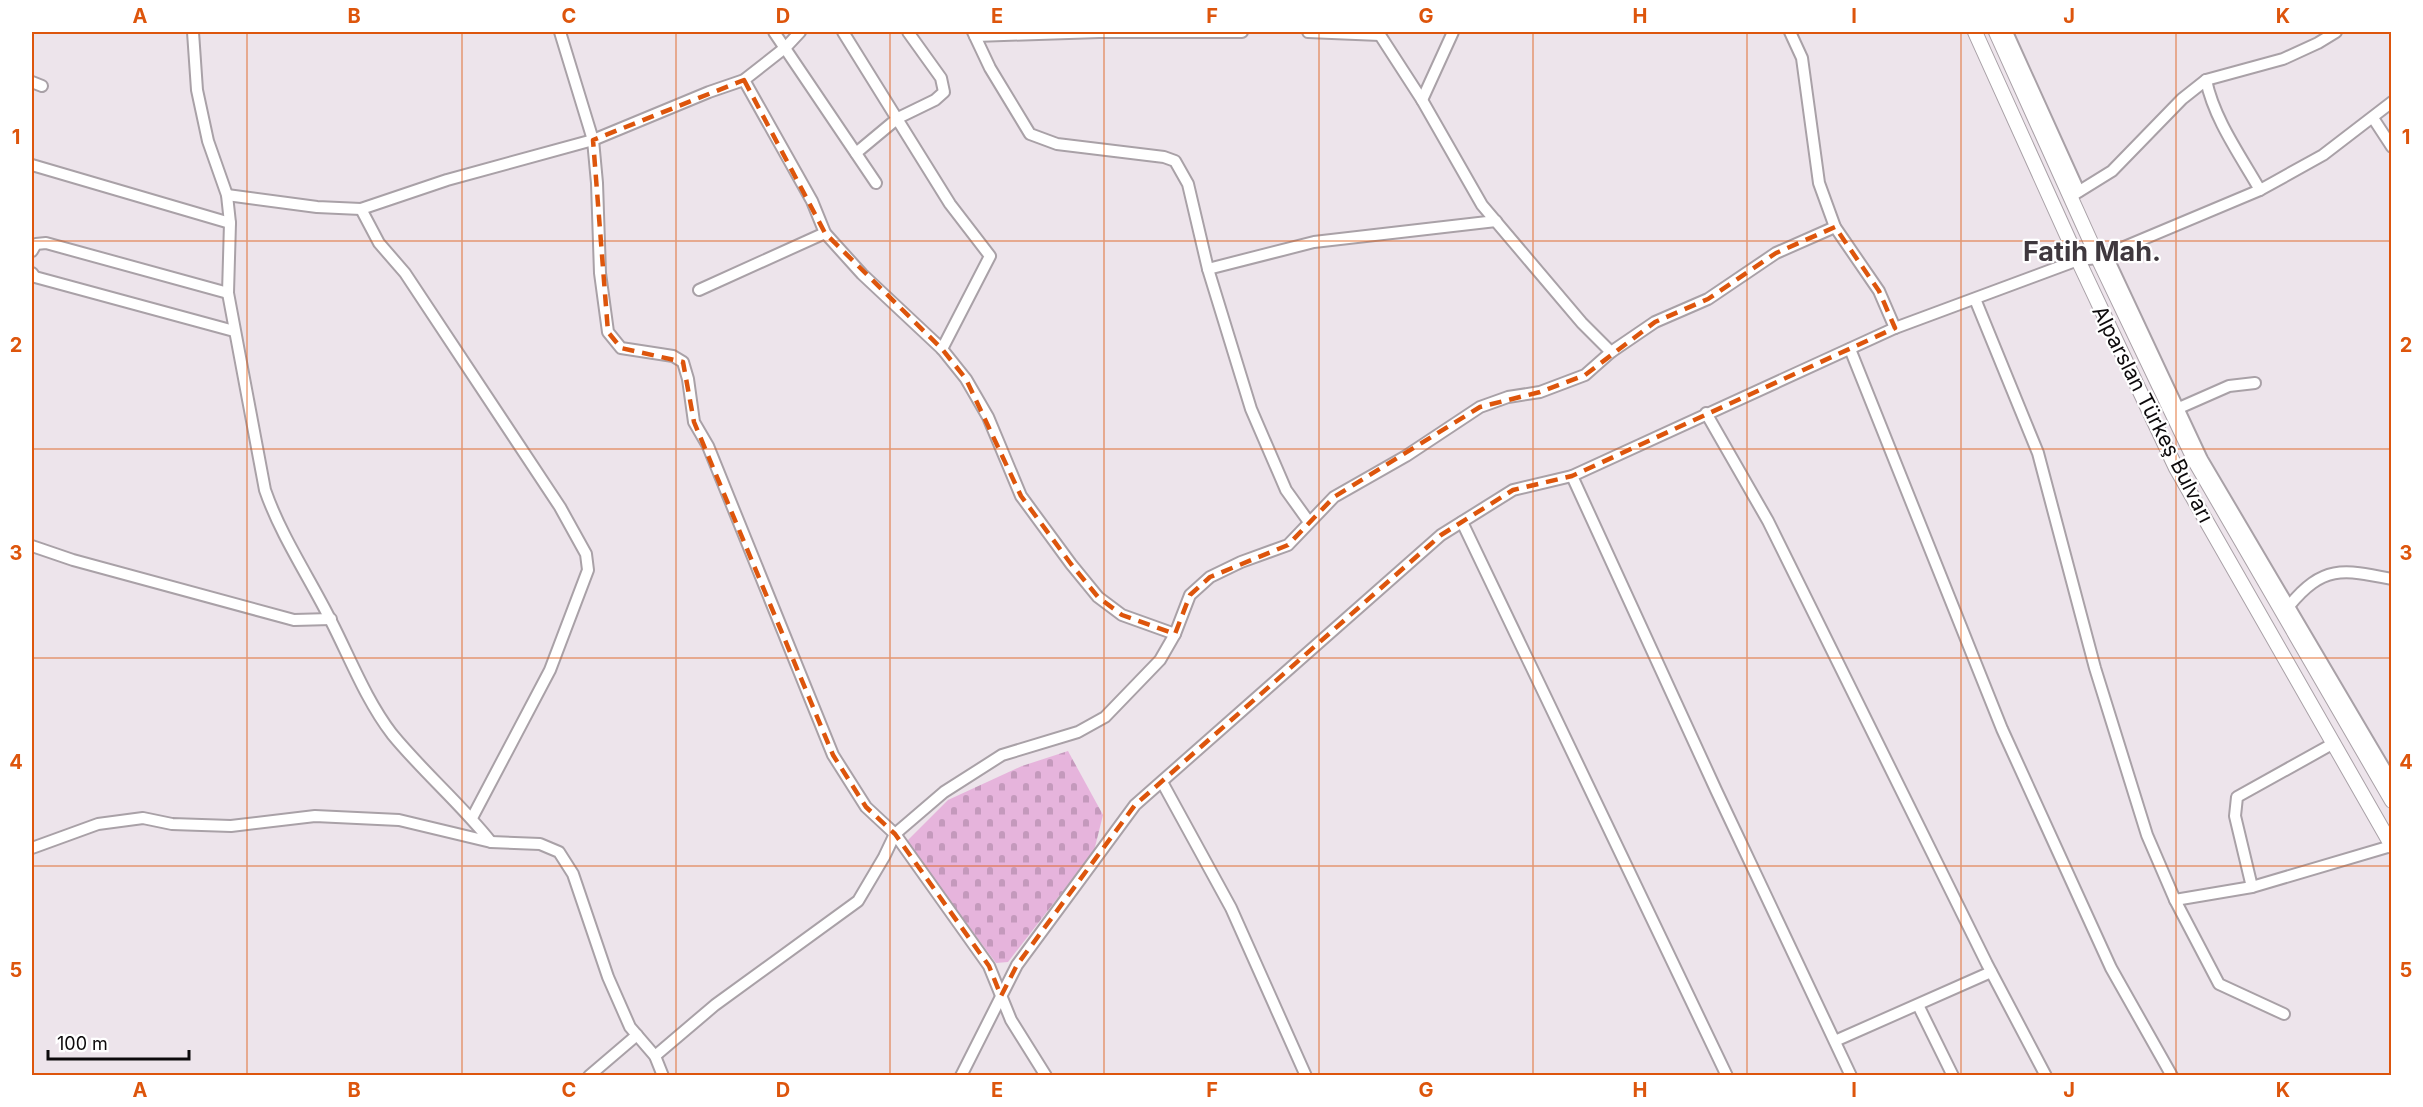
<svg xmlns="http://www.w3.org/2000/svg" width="2423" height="1107" font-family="Inter,sans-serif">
<defs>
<pattern id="cemetery-stones" width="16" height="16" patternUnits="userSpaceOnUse" patternTransform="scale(1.5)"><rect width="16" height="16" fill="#e6b4dc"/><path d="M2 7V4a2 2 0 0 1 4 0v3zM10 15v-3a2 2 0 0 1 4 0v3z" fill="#c499bc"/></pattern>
</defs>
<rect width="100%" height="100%" fill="#ede4eb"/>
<polygon fill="url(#cemetery-stones)" points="1068,751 1103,815 1094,851 1008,962 996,963 906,842 948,800 1022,766"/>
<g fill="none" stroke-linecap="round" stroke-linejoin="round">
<g stroke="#a9a1a7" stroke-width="14">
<g id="minor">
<path d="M193 32 197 90 208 141 227 195 230 223 228 293 265 490C281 536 309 577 331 621 350 658 366 700 392 734 423 772 461 804 491 842"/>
<polyline points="560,32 593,140 597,183 600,273 608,332 621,348 673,356 683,362 688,379 694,422 708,446 833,755 866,807 895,834 989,966 1011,1020 1046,1076"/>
<polyline points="774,32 876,183"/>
<polyline points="843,32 950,204 990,256 942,349"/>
<polyline points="973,32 990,68 1030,134 1057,144 1164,157 1175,161 1188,184 1208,269 1251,409 1286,490 1309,522"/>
<polyline points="1308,32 1380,35"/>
<polyline points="1378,32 1422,100 1482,205 1582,323 1611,352"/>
<polyline points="1790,32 1802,58 1819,183 1835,227 1879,291 1895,328"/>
<polyline points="2007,32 2079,191"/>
<polyline points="975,36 1099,32 1242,32"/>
<polyline points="744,80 812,201 825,233 862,274 942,349 966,379 988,417 1021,496 1071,564 1098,597 1122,615 1175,634"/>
<path d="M2206 80C2214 119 2240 155 2260 190"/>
<polyline points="32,82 42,86"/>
<polyline points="1422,100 1453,32"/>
<polyline points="2373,118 2392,147"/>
<polyline points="856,153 898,118 935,100 944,92 941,78 908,32"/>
<polyline points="32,165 230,223"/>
<polyline points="227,195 317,207 361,209 447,180 593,140 709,92 744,80 786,47 800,32"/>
<polyline points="2070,197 2112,171 2182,99 2206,80 2283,59 2318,43 2336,32"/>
<polyline points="361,209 379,243 405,273 560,507 586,554 588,570 550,670 472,818"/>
<polyline points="32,251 36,244 46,243 228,293"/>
<polyline points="2106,254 2202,459 2392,781"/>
<polyline points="1208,269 1314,242 1496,221"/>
<polyline points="32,273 35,277 234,331"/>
<polyline points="699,290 825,233"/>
<polyline points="1975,299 2038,453 2095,668 2147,835 2175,900 2219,984 2284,1014"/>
<polyline points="1850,349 2002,729 2111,968 2172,1076"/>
<polyline points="2179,408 2229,386 2255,383"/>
<polyline points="1706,413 1768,521 1987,964 2046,1076"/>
<polyline points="1572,476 1716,790 1851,1076"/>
<polyline points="1462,522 1727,1076"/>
<polyline points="32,546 73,560 294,620 331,619"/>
<path d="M2289 606C2323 565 2342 569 2392 579"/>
<polyline points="1162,782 1231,908 1306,1076"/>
<polyline points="32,848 98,824 143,818 172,824 231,826 315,816 399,820 491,842 540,844 559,852 573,874 608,977 630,1027 655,1056 663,1076"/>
<polyline points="2252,887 2235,816 2237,797 2334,743"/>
<polyline points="2175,900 2252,887 2391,846"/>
<polyline points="1918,1005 1953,1076"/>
<polyline points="1835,1041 1991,972"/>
<polyline points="655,1056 715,1005 858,901 884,857 895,834 944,792 1002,755 1078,732 1105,717 1160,660 1175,634 1190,595 1210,577 1241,562 1288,545 1334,497 1406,456 1480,407 1508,397 1540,392 1585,375 1611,352 1655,322 1708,299 1776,253 1835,227"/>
<polyline points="589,1076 637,1035"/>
<polyline points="961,1076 1017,965 1135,805 1441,535 1513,490 1572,476 1895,328 2078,260 2098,258 2260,190 2323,155 2392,102"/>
</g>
</g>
<g stroke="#a9a1a7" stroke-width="16">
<g id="major">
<polyline points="1975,32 2078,260 2176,468 2392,846"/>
<polyline points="1996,32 2098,258 2196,463 2392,801"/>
</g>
</g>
<use href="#minor" stroke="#fff" stroke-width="10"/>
<use href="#major" stroke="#fff" stroke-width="14"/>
</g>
<path fill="none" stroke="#dd550c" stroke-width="4.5" stroke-dasharray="12 8" stroke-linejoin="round" d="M744 80 825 233 942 349 966 379 1021 496 1071 564 1098 597 1122 615 1175 634 1190 595 1210 577 1288 545 1334 497 1480 407 1540 392 1585 375 1655 322 1708 299 1776 253 1835 227 1879 291 1895 328 1572 476 1513 490 1441 535 1135 805 1017 965 1001 996 989 966 895 834 866 807 833 755 694 422 683 362 621 348 608 332 593 140Z"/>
<path fill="none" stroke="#dd550c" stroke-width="1.5" stroke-opacity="0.55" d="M247 32V1076M462 32V1076M676 32V1076M890 32V1076M1104 32V1076M1319 32V1076M1533 32V1076M1747 32V1076M1961 32V1076M2176 32V1076M32 241H2392M32 449H2392M32 658H2392M32 866H2392"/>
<g text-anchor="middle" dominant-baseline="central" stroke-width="4.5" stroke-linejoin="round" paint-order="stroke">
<g font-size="21" fill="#0d0a0c" stroke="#fff">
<text transform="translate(2153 414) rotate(63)">Alparslan Türkeş Bulvarı</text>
</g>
<g font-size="27" font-weight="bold" fill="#3f383e" stroke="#fff">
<text x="2092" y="251">Fatih Mah.</text>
</g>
</g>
<rect width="2423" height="1107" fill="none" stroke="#ffffff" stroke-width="66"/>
<path d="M48 1050v9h141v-9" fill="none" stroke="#0d0a0c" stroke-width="3"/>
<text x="57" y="1050" font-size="18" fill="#0d0a0c" stroke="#ffffff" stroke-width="4.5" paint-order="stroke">100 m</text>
<rect x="33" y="33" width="2357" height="1041" fill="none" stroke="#dd550c" stroke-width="2"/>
<g font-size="20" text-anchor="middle" font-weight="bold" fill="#dd550c">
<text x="140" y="23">A</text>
<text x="354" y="23">B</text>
<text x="569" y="23">C</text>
<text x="783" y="23">D</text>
<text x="997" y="23">E</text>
<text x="1212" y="23">F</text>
<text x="1426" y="23">G</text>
<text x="1640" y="23">H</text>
<text x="1854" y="23">I</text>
<text x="2069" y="23">J</text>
<text x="2283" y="23">K</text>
<text x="16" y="144">1</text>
<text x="2406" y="144">1</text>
<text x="16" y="352">2</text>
<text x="2406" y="352">2</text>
<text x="16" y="560">3</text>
<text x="2406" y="560">3</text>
<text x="16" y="769">4</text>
<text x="2406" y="769">4</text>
<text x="16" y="977">5</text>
<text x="2406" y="977">5</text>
<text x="140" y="1097">A</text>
<text x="354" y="1097">B</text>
<text x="569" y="1097">C</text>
<text x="783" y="1097">D</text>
<text x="997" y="1097">E</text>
<text x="1212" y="1097">F</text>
<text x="1426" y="1097">G</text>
<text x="1640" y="1097">H</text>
<text x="1854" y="1097">I</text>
<text x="2069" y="1097">J</text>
<text x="2283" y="1097">K</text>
</g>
</svg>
